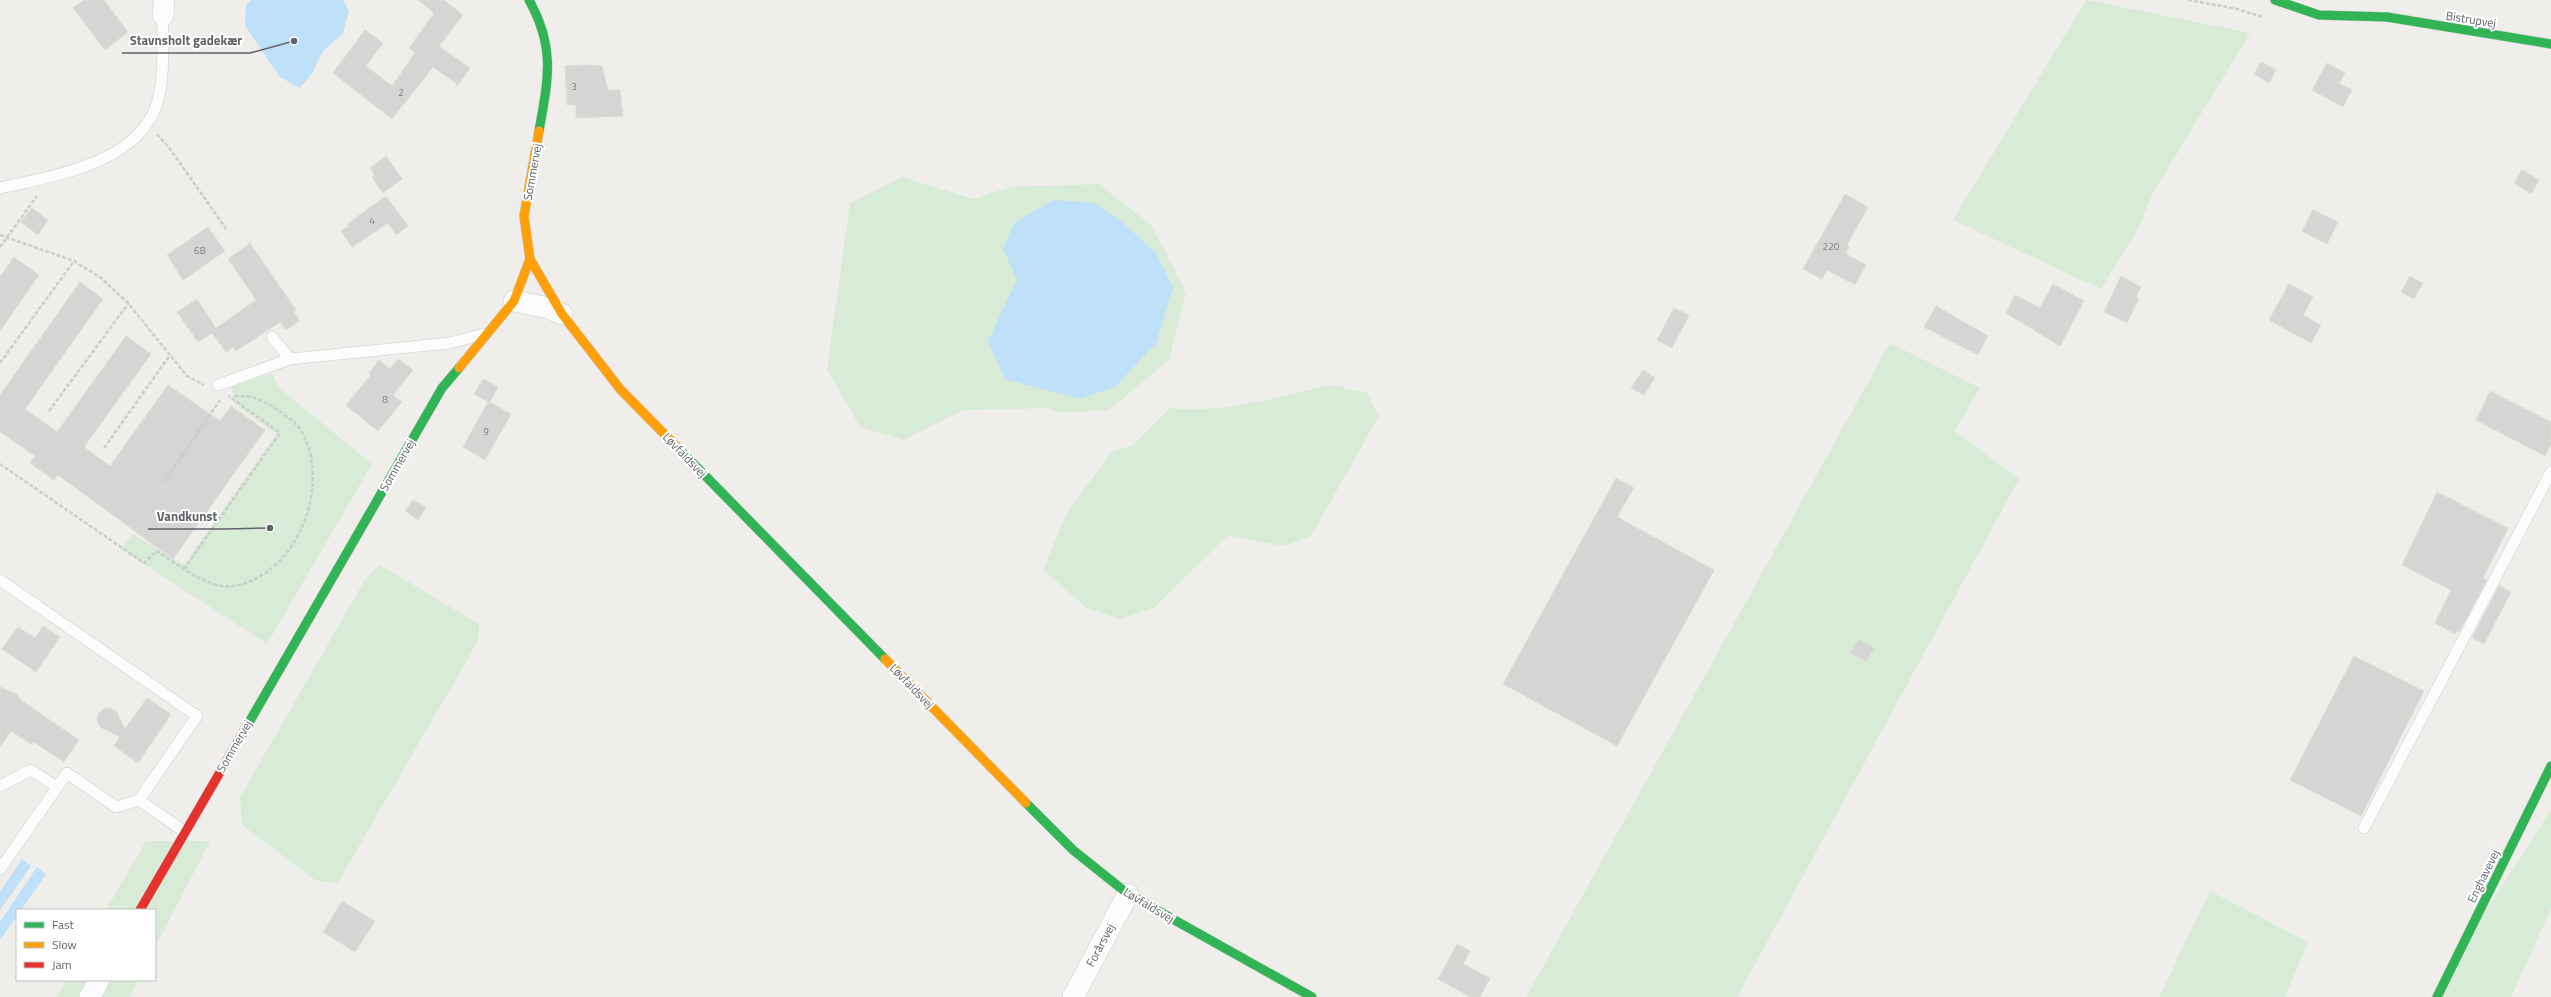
<svg xmlns="http://www.w3.org/2000/svg" width="2551" height="997" font-family="'Titillium Web',sans-serif">
<rect width="100%" height="100%" fill="#efeeea"/>
<g fill="#d8ebd6">
<polygon points="2086,0 2250,33 2152,195 2140,225 2101,289 1953,220"/>
<polygon points="902,177 973,199 1010,187 1099,184 1152,226 1186,293 1169,360 1109,410 1061,413 1047,408 963,410 903,440 860,427 827,369 850,203"/>
<polygon points="1890,343 1980,388 1955,431 2019,479 1737,997 1526,997"/>
<polygon points="272,373 278,387 372,464 267,644 121,549 133,534 184,565 276,434 235,404 231,387"/>
<path d="M1331 385 1367 393 1379 416 1311 536 1283 546 1228 535 1154 608 1120 619 1087 608 1043 570 1068 510 1112 452 1133 445 1170 408C1225 414 1279 396 1331 385Z"/>
<polygon points="380,565 479,624 478,641 337,884 315,880 242,825 240,797 366,578"/>
<polygon points="2551,810 2551,909 2511,997 2430,997"/>
<polygon points="146,841 210,841 155,947 155,910 106,910"/>
<polygon points="2210,891 2308,942 2285,997 2159,997"/>
<polygon points="66,980 138,980 129,997 56,997"/>
</g>
<g fill="#bfe0f9">
<polygon points="251,0 343,0 349,11 343,33 322,52 313,72 300,88 280,77 245,26 246,5"/>
<polygon points="1053,200 1094,203 1121,221 1157,254 1173,288 1156,343 1115,387 1080,399 1005,379 988,341 1017,280 1003,249 1014,223"/>
<polygon points="22,859 31,866 0,910 0,892"/>
<polygon points="37,867 46,874 21,910 17,910 17,916 0,940 0,922"/>
</g>
<g fill="#d6d5d3" stroke="#deddd9">
<polygon points="84,0 104,0 128,32 105,50 73,8"/>
<polygon points="418,0 444,0 463,15 439,46 470,68 458,85 433,67 392,119 333,73 365,30 383,43 366,66 392,86 415,53 409,48 434,13"/>
<polygon points="2261,62 2276,70 2269,83 2254,74"/>
<polygon points="2327,63 2345,73 2339,83 2352,90 2343,107 2312,90"/>
<polygon points="587,65 602,66 608,90 620,90 623,116 576,118 576,105 567,105 565,66"/>
<polygon points="386,156 402,179 383,193 372,177 375,175 370,168"/>
<polygon points="2522,170 2539,180 2531,194 2514,183"/>
<polygon points="1845,194 1868,207 1847,245 1849,247 1846,254 1866,265 1855,285 1827,270 1822,279 1803,269"/>
<polygon points="386,196 408,226 396,235 388,223 352,247 341,231 349,226 347,224"/>
<polygon points="32,208 48,220 38,235 21,222"/>
<polygon points="2313,210 2338,222 2327,244 2302,231"/>
<polygon points="208,227 225,251 183,280 167,255"/>
<polygon points="250,243 296,310 294,312 300,321 286,330 280,322 236,351 233,347 226,352 212,333 198,342 177,312 197,299 216,328 256,300 228,259"/>
<polygon points="14,257 39,275 0,331 0,277"/>
<polygon points="2121,276 2141,287 2136,297 2139,298 2127,323 2104,312"/>
<polygon points="2410,276 2423,283 2414,299 2401,292"/>
<polygon points="80,282 103,299 25,409 57,432 126,336 151,354 84,447 110,466 168,385 220,421 231,406 265,430 173,559 58,475 54,480 30,463 35,456 0,432 0,395"/>
<polygon points="2053,284 2084,301 2060,346 2006,313 2015,295 2040,308"/>
<polygon points="2289,284 2313,297 2303,315 2321,325 2311,343 2269,320"/>
<polygon points="1936,306 1988,336 1978,355 1924,327"/>
<polygon points="1674,308 1689,315 1672,348 1657,340"/>
<polygon points="398,359 413,370 393,395 402,402 378,431 346,405 371,375 369,373 379,360 390,369"/>
<polygon points="1643,370 1655,378 1644,395 1631,388"/>
<polygon points="483,379 498,387 490,402 511,414 485,460 463,447 488,402 474,394"/>
<polygon points="2490,391 2551,422 2551,444 2545,456 2476,420"/>
<polygon points="1616,478 1634,488 1617,517 1714,570 1617,746 1503,684"/>
<polygon points="2437,492 2508,528 2483,578 2487,580 2459,632 2457,631 2455,634 2435,623 2451,590 2402,565"/>
<polygon points="413,500 426,507 418,520 405,511"/>
<polygon points="2499,586 2511,592 2484,644 2472,638"/>
<polygon points="43,626 60,637 36,672 2,649 18,627 35,638"/>
<polygon points="1858,639 1874,648 1866,662 1850,653"/>
<polygon points="2354,656 2424,691 2361,816 2290,780"/>
<polygon points="0,687 17,694 22,701 79,740 64,762 34,742 32,745 11,731 0,747"/>
<polygon points="147,698 171,714 138,763 114,746 120,737 100,727 97,721 98,714 103,709 110,708 116,711 125,729"/>
<polygon points="342,901 375,921 355,952 323,932"/>
<polygon points="1457,944 1470,951 1463,964 1490,978 1480,997 1470,997 1438,979"/>
</g>
<g fill="none" stroke-linecap="round" stroke-linejoin="round">
<g stroke="#cbcccc" stroke-width="12">
<g id="lane">
<path d="M0 188C53 176 142 163 158 100 165 74 162 42 163 15"/>
<polyline points="272,337 290,359"/>
<polyline points="218,385 290,359 450,343 484,334"/>
<polyline points="0,580 197,716 139,800 185,832"/>
<polyline points="0,786 31,770 57,787"/>
<polyline points="2364,828 2551,472"/>
<polyline points="0,869 67,773 116,807 139,800"/>
</g>
</g>
<g stroke="#cbcccc" stroke-width="22">
<g id="street">
<polyline points="163,15 164,0"/>
<polyline points="514,301 549,308 562,314"/>
<polyline points="90,997 99,980"/>
<polyline points="1073,997 1128,894"/>
</g>
</g>
<g stroke="#cacacb" stroke-width="10">
<g id="fast">
<path d="M529 0C556 48 548 80 539 131"/>
<polyline points="2275,0 2319,15 2387,17 2551,44"/>
<polyline points="679,449 885,659"/>
<polyline points="244,731 442,388 459,368"/>
<polyline points="1026,803 1073,850 1128,894 1312,997"/>
<polyline points="2437,997 2551,766"/>
</g>
</g>
<g stroke="#cacacb" stroke-width="10">
<g id="slow">
<polyline points="530,259 562,314 620,389 679,449"/>
<polyline points="459,368 514,301 530,259 524,216 539,131"/>
<polyline points="885,659 1026,803"/>
</g>
</g>
<g stroke="#cacacb" stroke-width="10">
<polyline id="jam" points="140,910 244,731"/>
</g>
<g stroke="#cacfcc" stroke-width="2.5" stroke-dasharray="4 2" stroke-linecap="butt">
<polyline points="2188,0 2233,8 2263,17"/>
<polyline points="157,134 170,149 227,230"/>
<polyline points="0,235 74,261 101,278 128,303 187,376 204,385"/>
<polyline points="0,247 37,196"/>
<polyline points="0,363 74,261"/>
<polyline points="49,411 128,304"/>
<polyline points="104,448 170,355"/>
<path d="M0 464 144 563 157 551C177 564 209 590 233 586 296 576 330 490 304 436 299 424 285 414 273 407 257 398 253 396 234 396"/>
<polyline points="164,482 220,400"/>
<polyline points="184,569 280,433 229,396"/>
</g>
<use href="#lane" stroke="#fdfcfc" stroke-width="11"/>
<use href="#street" stroke="#fdfcfc" stroke-width="21"/>
<use href="#fast" stroke="#30b455" stroke-width="9"/>
<use href="#slow" stroke="#ff9f0a" stroke-width="9"/>
<use href="#jam" stroke="#e5322d" stroke-width="9"/>
</g>
<g text-anchor="middle" dominant-baseline="central" stroke-width="4" stroke-linejoin="round" paint-order="stroke">
<g font-size="10" fill="#7e8184">
<text x="574" y="86">3</text>
<text x="401" y="92">2</text>
<text x="372" y="220">4</text>
<text x="1831" y="246">220</text>
<text x="200" y="250">6B</text>
<text x="385" y="399">8</text>
<text x="486" y="431">9</text>
</g>
<g font-size="12" fill="#5f6368" stroke="#fff">
<text transform="translate(2471 19) rotate(9)">Bistrupvej</text>
<text transform="translate(532 172) rotate(-80)">Sommervej</text>
<text transform="translate(685 455) rotate(46)">Løvfaldsvej</text>
<text transform="translate(397 465) rotate(-60)">Sommervej</text>
<text transform="translate(912 686) rotate(46)">Løvfaldsvej</text>
<text transform="translate(234 746) rotate(-60)">Sommervej</text>
<text transform="translate(2483 876) rotate(-64)">Enghavevej</text>
<text transform="translate(1149 905) rotate(31)">Løvfaldsvej</text>
<text transform="translate(1100 945) rotate(-62)">Forårsvej</text>
</g>
</g>
<path fill="none" stroke="#5f6368" stroke-width="1.5" d="M294 41L250 53H122M270 528L225 529H148"/>
<g fill="#5f6368" stroke="#fff" stroke-width="1.5">
<circle cx="294" cy="41" r="4"/>
<circle cx="270" cy="528" r="4"/>
</g>
<g font-size="13" text-anchor="middle" font-weight="bold" fill="#5f6368" stroke="#fff" stroke-width="4" stroke-linejoin="round" paint-order="stroke">
<text x="186" y="45">Stavnsholt gadekær</text>
<text x="187" y="521">Vandkunst</text>
</g>
<rect x="16" y="909" width="140" height="72" fill="#ffffff" stroke="#bfc1c3"/>
<rect x="24" y="922" width="20" height="6" fill="#30b455" stroke="#bfc1c3"/>
<text x="52" y="929" font-size="12" fill="#5f6368">Fast</text>
<rect x="24" y="942" width="20" height="6" fill="#ff9f0a" stroke="#bfc1c3"/>
<text x="52" y="949" font-size="12" fill="#5f6368">Slow</text>
<rect x="24" y="962" width="20" height="6" fill="#e5322d" stroke="#bfc1c3"/>
<text x="52" y="969" font-size="12" fill="#5f6368">Jam</text>
</svg>
